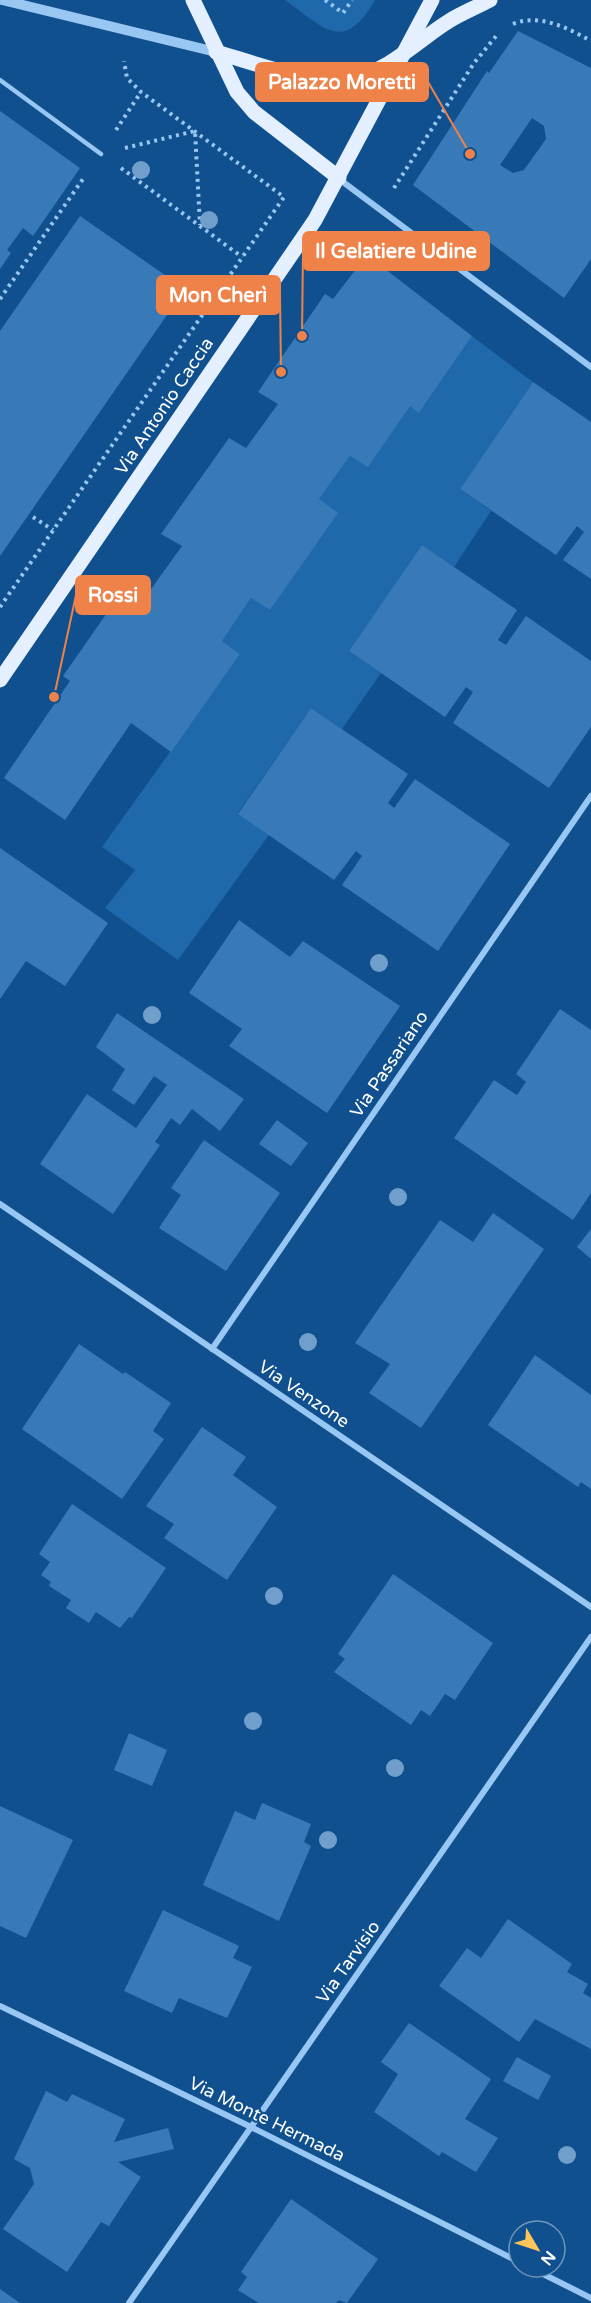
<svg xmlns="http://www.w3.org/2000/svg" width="591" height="2303" font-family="'Varela Round',sans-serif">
<rect width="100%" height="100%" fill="#10508e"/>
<g fill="#1e68ab">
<path d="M285 0H375C344 54 325 29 285 0Z"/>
<polygon points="472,336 533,382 460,489 491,511 454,567 422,546 349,651 381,673 342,729 311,708 238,813 269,835 178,960 105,908 135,870 102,847 240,654 222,641 251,598 270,610 319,499 350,456 410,406 420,412"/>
</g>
<g fill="#387ab8" fill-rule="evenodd">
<path d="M518 31 591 68V259L564 298 413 185 487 71 489 73ZM532 118 544 126 546 139 524 170 513 173 500 165Z"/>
<polygon points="0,111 80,168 33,236 23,228 7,250 11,253 0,269"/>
<polygon points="80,216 185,289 0,556 0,331"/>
<polygon points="367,255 472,336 419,413 410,406 368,467 350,456 319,499 338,513 270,610 251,598 222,641 240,654 171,752 131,723 65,820 4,778 70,681 63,676 130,580 149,592 182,546 161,534 229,438 246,448 278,404 258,392 325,294 333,299"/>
<polygon points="533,382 591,422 591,579 563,560 584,532 577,526 556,555 460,489"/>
<polygon points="422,545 517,610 498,640 506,645 526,616 591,661 591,727 549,788 453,723 473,692 466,687 445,717 349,651"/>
<polygon points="311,708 408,774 388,803 394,808 415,779 510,844 438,951 342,885 362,856 356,851 334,880 238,814"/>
<polygon points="0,848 108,923 65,986 26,961 0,999"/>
<polygon points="239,920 290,957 303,941 400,1006 327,1113 229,1046 242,1029 189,993"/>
<polygon points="560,1009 591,1030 591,1193 573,1220 454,1138 494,1080 517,1095 526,1082 516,1074"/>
<polygon points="117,1013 244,1099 220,1131 192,1109 180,1125 171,1118 155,1142 160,1145 113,1214 40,1164 87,1094 136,1128 167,1085 154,1076 134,1105 112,1090 125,1069 96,1047"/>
<polygon points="277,1120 308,1143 291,1166 259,1144"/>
<polygon points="204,1140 280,1193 226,1271 159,1228 181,1195 171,1188"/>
<polygon points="493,1213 544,1249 421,1428 369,1393 390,1364 355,1343 440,1220 473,1242"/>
<polygon points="591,1229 591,1259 577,1247"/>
<polygon points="79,1344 123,1374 125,1372 171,1403 153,1431 164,1439 122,1499 22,1429"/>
<polygon points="535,1355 591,1395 591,1489 581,1482 578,1487 488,1425"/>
<polygon points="202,1427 246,1457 233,1475 277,1507 227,1580 164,1538 174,1524 146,1506"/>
<polygon points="72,1504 166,1568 132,1618 129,1617 120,1628 96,1612 89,1623 66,1608 71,1600 49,1586 51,1582 41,1575 50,1562 39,1554"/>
<polygon points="393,1574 493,1643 455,1700 445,1694 430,1716 421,1710 411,1725 334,1672 345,1659 338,1654"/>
<polygon points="129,1733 167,1750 152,1786 114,1770"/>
<polygon points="262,1803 311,1824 304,1842 311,1846 279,1921 203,1885 235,1811 255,1820"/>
<polygon points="0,1806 73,1840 26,1938 0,1926"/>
<polygon points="163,1910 239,1946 233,1958 252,1967 227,2018 179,1998 172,2013 124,1991"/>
<polygon points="508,1919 572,1964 567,1972 588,1984 583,1993 591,1998 591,2049 535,2019 519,2042 439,1986 467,1948 481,1958"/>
<polygon points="409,2023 491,2079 465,2119 498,2138 476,2172 442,2152 439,2156 374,2112 398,2074 381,2062"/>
<polygon points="517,2057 551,2076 538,2100 503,2081"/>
<polygon points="46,2091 67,2102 72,2094 125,2119 114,2142 168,2128 174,2149 118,2162 141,2177 109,2226 101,2222 67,2272 3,2229 34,2184 30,2168 14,2159"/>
<polygon points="291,2199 378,2259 347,2303 339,2300 336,2303 259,2303 238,2290 247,2277 241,2272"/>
<polygon points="0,2289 20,2303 0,2303"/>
</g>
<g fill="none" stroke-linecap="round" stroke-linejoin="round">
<g stroke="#98c7f3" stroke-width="4" stroke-dasharray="3 4.5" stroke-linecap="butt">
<polyline points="325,0 343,13 352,0"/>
<path d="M513 24C539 13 568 28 591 41"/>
<polyline points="116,130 141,92"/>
<polyline points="125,148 195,131 200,225"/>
<polyline points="121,168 242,257"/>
<polyline points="394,188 474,63 497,35"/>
<polyline points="347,243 358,239 364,231"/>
<polyline points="0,299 85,176"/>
<polyline points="33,517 53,530"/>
<polyline points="0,607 284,197 141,92 127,78 124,61"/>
</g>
<polyline stroke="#98c7f3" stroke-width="4.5" points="0,80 101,154"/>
<g stroke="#98c7f3" stroke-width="6">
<polyline points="339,179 591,367"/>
<polyline points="0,1204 591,1607"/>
<polyline points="212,1349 591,796"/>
<polyline points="0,2006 251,2127 519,2262"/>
<polyline points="529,2267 591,2298"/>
<polyline points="129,2303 591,1637"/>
</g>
<polyline stroke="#98c7f3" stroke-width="10" points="2,0 216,52"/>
<g stroke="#e4f0ff" stroke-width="15">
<polyline points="193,0 237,92 254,112 339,178"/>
<path d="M216 52C255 63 311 85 351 78 390 71 417 41 449 21 462 13 477 7 490 0"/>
<polyline points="0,680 315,220 432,0"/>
</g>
</g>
<g fill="#709fcb">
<circle cx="141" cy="170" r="9"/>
<circle cx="209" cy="220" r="9"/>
<circle cx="379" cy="963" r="9"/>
<circle cx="152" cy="1015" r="9"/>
<circle cx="398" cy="1197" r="9"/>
<circle cx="308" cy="1342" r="9"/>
<circle cx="274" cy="1596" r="9"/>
<circle cx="253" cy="1721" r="9"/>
<circle cx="395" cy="1768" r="9"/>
<circle cx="328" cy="1840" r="9"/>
<circle cx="567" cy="2155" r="9"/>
</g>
<g text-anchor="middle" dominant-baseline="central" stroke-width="4.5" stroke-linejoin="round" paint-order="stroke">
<g font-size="18" fill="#fff" stroke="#10508e">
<text transform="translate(164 406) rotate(-56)">Via Antonio Caccia</text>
<text transform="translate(389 1064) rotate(-56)">Via Passariano</text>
<text transform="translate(304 1394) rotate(34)">Via Venzone</text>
<text transform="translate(348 1962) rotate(-55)">Via Tarvisio</text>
<text transform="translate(267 2119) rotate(26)">Via Monte Hermada</text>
</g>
</g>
<path fill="none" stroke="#ee8249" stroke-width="2" d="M470 154L428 82M302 336L303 251M281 372L280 295M54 697L76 595"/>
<g fill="#ee8249" stroke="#10508e" stroke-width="2">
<circle cx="470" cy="154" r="6"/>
<circle cx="302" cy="336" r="6"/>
<circle cx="281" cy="372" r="6"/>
<circle cx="54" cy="697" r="6"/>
</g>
<g fill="#ee8249" stroke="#ee8249" stroke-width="2">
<rect x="256" y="63" width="172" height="38" rx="6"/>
<rect x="303" y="232" width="186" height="38" rx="6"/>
<rect x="157" y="276" width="123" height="38" rx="6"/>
<rect x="76" y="576" width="74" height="38" rx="6"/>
</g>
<g font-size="20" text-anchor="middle" font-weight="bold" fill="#fff">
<text x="342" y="89">Palazzo Moretti</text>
<text x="396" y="258">Il Gelatiere Udine</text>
<text x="218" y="302">Mon Cherì</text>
<text x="113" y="602">Rossi</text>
</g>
<g transform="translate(537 2249) rotate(129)"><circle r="28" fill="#10508e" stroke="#7096bb" stroke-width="1.5"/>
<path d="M0-4.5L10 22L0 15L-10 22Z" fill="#ffc45a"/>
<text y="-9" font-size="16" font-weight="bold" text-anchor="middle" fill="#ffffff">N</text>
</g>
</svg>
